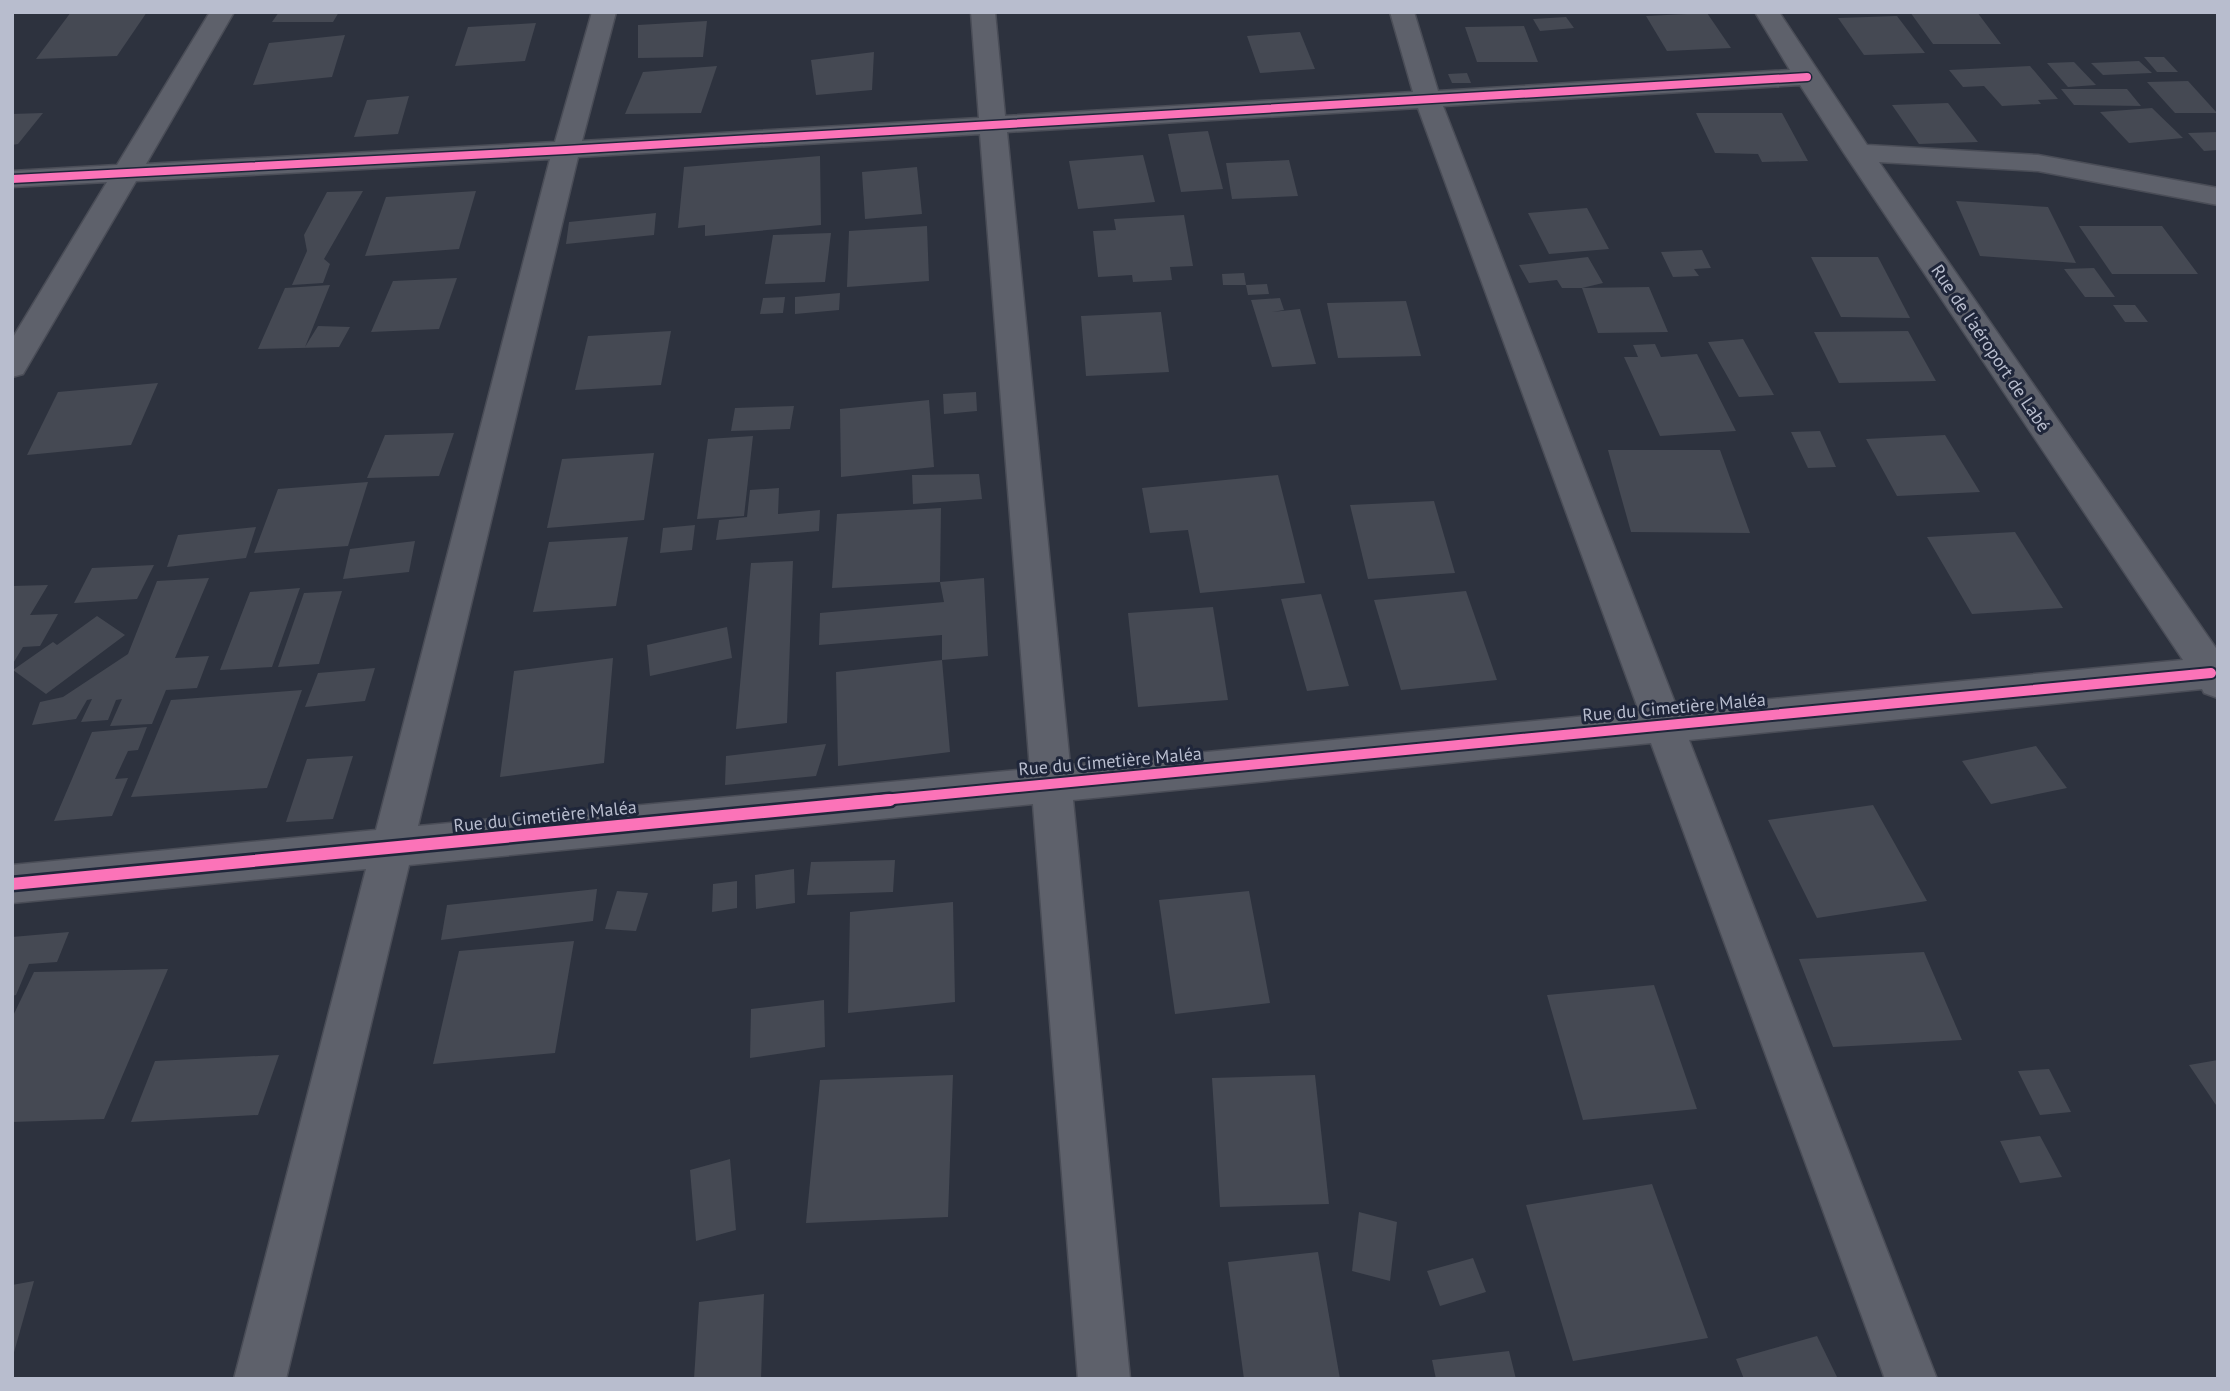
<svg xmlns="http://www.w3.org/2000/svg" width="2230" height="1391" font-family="'PT Sans',sans-serif">
<rect width="100%" height="100%" fill="#2d323e"/>
<g fill="#454953">
<polygon points="71,12 147,12 117,56 36,59"/>
<polygon points="279,12 339,12 333,22 272,22"/>
<polygon points="1910,12 1977,12 2001,44 1933,44"/>
<polygon points="1707,13 1731,48 1667,51 1646,16"/>
<polygon points="1897,16 1925,53 1864,55 1838,18"/>
<polygon points="1566,17 1574,28 1540,31 1533,19"/>
<polygon points="707,21 703,57 638,58 638,25"/>
<polygon points="536,23 525,61 455,66 468,27"/>
<polygon points="1524,26 1538,62 1477,62 1465,27"/>
<polygon points="1300,32 1315,69 1260,73 1247,36"/>
<polygon points="345,35 332,77 253,85 269,43"/>
<polygon points="874,52 872,90 816,95 811,60"/>
<polygon points="2144,57 2164,57 2178,72 2157,72"/>
<polygon points="2139,61 2152,73 2103,75 2091,63"/>
<polygon points="2074,62 2096,85 2068,87 2047,63"/>
<polygon points="717,66 701,113 625,114 643,72"/>
<polygon points="2030,66 2058,99 2038,100 2041,104 2002,106 1984,86 1963,87 1949,70"/>
<polygon points="1467,73 1471,83 1452,83 1448,74"/>
<polygon points="2188,81 2217,113 2175,113 2147,82"/>
<polygon points="2061,89 2127,89 2141,106 2074,105"/>
<polygon points="409,96 398,134 354,137 367,100"/>
<polygon points="1948,103 1978,142 1919,144 1892,105"/>
<polygon points="2152,108 2183,138 2129,143 2100,112"/>
<polygon points="43,113 18,144 12,145 12,114"/>
<polygon points="1696,113 1782,113 1808,161 1762,162 1758,154 1715,153"/>
<polygon points="1208,131 1223,189 1181,192 1168,134"/>
<polygon points="2218,132 2218,150 2204,151 2188,133"/>
<polygon points="1143,155 1155,202 1078,209 1069,161"/>
<polygon points="820,156 821,225 705,236 705,225 678,228 684,167"/>
<polygon points="1289,160 1298,196 1232,199 1226,163"/>
<polygon points="917,167 922,214 865,219 862,172"/>
<polygon points="363,191 324,259 330,264 323,283 292,285 307,251 304,235 327,192"/>
<polygon points="476,191 459,249 365,256 386,197"/>
<polygon points="1956,201 2048,207 2076,263 1980,256"/>
<polygon points="1587,208 1609,249 1549,254 1528,213"/>
<polygon points="656,213 654,235 566,244 569,222"/>
<polygon points="1184,215 1193,266 1170,267 1172,280 1133,282 1132,275 1098,277 1093,231 1116,230 1114,219"/>
<polygon points="927,226 929,281 847,287 849,231"/>
<polygon points="2079,226 2162,226 2198,274 2112,274"/>
<polygon points="831,233 825,282 765,284 773,235"/>
<polygon points="1702,250 1711,268 1694,269 1699,276 1673,277 1661,252"/>
<polygon points="1588,257 1603,283 1582,288 1649,287 1668,332 1598,333 1582,288 1562,288 1557,280 1529,283 1519,265"/>
<polygon points="1811,257 1878,257 1910,318 1841,317"/>
<polygon points="2094,268 2115,297 2085,297 2064,269"/>
<polygon points="1244,273 1246,285 1223,285 1222,274"/>
<polygon points="457,278 439,329 371,332 393,281"/>
<polygon points="1267,284 1269,294 1248,295 1246,285"/>
<polygon points="330,285 305,347 318,326 350,327 339,347 258,349 285,288"/>
<polygon points="840,293 839,310 795,314 795,297"/>
<polygon points="785,297 783,313 760,314 763,298"/>
<polygon points="1280,298 1284,310 1272,312 1300,309 1316,364 1272,367 1251,300"/>
<polygon points="1406,301 1421,356 1338,358 1327,303"/>
<polygon points="2113,305 2135,305 2148,322 2125,322"/>
<polygon points="1161,312 1169,372 1086,376 1081,316"/>
<polygon points="671,331 661,385 575,390 588,336"/>
<polygon points="1908,331 1936,381 1839,383 1814,332"/>
<polygon points="1743,339 1774,395 1739,397 1708,342"/>
<polygon points="1655,344 1661,357 1697,354 1736,431 1660,436 1624,357 1638,357 1633,345"/>
<polygon points="158,383 131,445 27,455 58,392"/>
<polygon points="976,392 977,411 944,414 943,394"/>
<polygon points="929,400 934,467 841,477 840,409"/>
<polygon points="794,406 790,429 731,431 735,408"/>
<polygon points="1820,431 1836,467 1808,468 1791,432"/>
<polygon points="454,433 439,476 367,478 385,435"/>
<polygon points="1945,435 1980,492 1897,496 1866,439"/>
<polygon points="753,436 744,516 697,519 708,439"/>
<polygon points="1608,450 1720,450 1750,533 1631,532"/>
<polygon points="654,453 644,520 547,528 562,459"/>
<polygon points="979,474 982,499 913,504 912,475"/>
<polygon points="1278,475 1305,583 1200,593 1188,530 1150,533 1142,488"/>
<polygon points="368,482 348,546 254,553 278,489"/>
<polygon points="779,488 778,514 820,510 819,531 716,540 719,520 747,517 750,490"/>
<polygon points="1434,501 1455,573 1368,579 1350,505"/>
<polygon points="941,508 940,582 832,588 837,514"/>
<polygon points="695,525 692,550 660,553 663,528"/>
<polygon points="256,527 246,558 167,567 178,535"/>
<polygon points="2015,532 2063,608 1972,614 1927,537"/>
<polygon points="628,537 616,606 533,612 549,542"/>
<polygon points="415,541 409,572 343,579 350,549"/>
<polygon points="793,561 787,723 736,729 751,563"/>
<polygon points="154,565 137,599 74,603 92,568"/>
<polygon points="209,578 175,658 209,656 197,688 166,690 152,724 110,726 122,699 116,700 108,720 81,722 92,699 87,700 76,719 32,725 40,702 63,697 128,654 157,581"/>
<polygon points="984,578 988,656 942,660 950,752 838,766 836,672 942,660 942,635 819,645 820,613 944,602 940,582"/>
<polygon points="48,585 30,615 58,614 40,646 23,647 12,665 12,586"/>
<polygon points="300,588 272,667 220,670 250,592"/>
<polygon points="342,591 319,664 278,667 304,593"/>
<polygon points="1466,591 1497,680 1401,690 1374,600"/>
<polygon points="1321,594 1349,686 1307,691 1281,599"/>
<polygon points="1213,607 1228,700 1138,707 1128,613"/>
<polygon points="97,616 125,635 46,694 13,670 53,642 57,645"/>
<polygon points="727,627 732,658 650,676 647,645"/>
<polygon points="613,658 604,763 500,777 514,671"/>
<polygon points="375,668 365,701 305,707 318,673"/>
<polygon points="302,690 267,788 131,797 171,700"/>
<polygon points="147,727 138,750 128,751 115,779 128,778 112,816 54,821 92,732"/>
<polygon points="826,744 816,776 725,785 726,756"/>
<polygon points="2036,746 2067,788 1991,804 1962,761"/>
<polygon points="353,756 333,819 286,822 307,759"/>
<polygon points="1873,805 1927,901 1817,918 1768,820"/>
<polygon points="895,860 893,892 807,895 811,862"/>
<polygon points="794,869 795,903 756,909 755,875"/>
<polygon points="737,881 737,908 712,912 713,884"/>
<polygon points="597,889 593,921 441,940 447,905"/>
<polygon points="617,891 648,893 636,931 605,929"/>
<polygon points="1249,891 1270,1003 1175,1014 1159,900"/>
<polygon points="953,902 955,1002 848,1013 850,912"/>
<polygon points="69,932 57,962 29,964 16,995 12,996 12,937"/>
<polygon points="574,941 555,1053 433,1064 459,951"/>
<polygon points="1924,952 1962,1040 1833,1047 1799,959"/>
<polygon points="168,969 104,1119 12,1122 12,1018 34,972"/>
<polygon points="1654,985 1697,1109 1583,1120 1547,995"/>
<polygon points="824,1000 825,1047 750,1058 751,1009"/>
<polygon points="279,1055 258,1115 131,1122 155,1061"/>
<polygon points="2218,1060 2218,1108 2189,1065"/>
<polygon points="2049,1069 2071,1112 2040,1115 2018,1071"/>
<polygon points="953,1075 948,1217 806,1223 820,1080"/>
<polygon points="1315,1075 1329,1204 1220,1207 1212,1078"/>
<polygon points="2040,1136 2062,1177 2020,1183 2000,1141"/>
<polygon points="730,1159 736,1230 696,1241 690,1170"/>
<polygon points="1652,1184 1708,1338 1573,1361 1526,1205"/>
<polygon points="1359,1212 1397,1222 1390,1281 1352,1271"/>
<polygon points="1318,1252 1340,1379 1244,1379 1228,1262"/>
<polygon points="1473,1258 1486,1292 1440,1306 1427,1271"/>
<polygon points="34,1281 13,1356 12,1355 12,1285"/>
<polygon points="764,1294 761,1379 694,1379 699,1302"/>
<polygon points="1817,1336 1838,1379 1744,1379 1736,1359"/>
<polygon points="1509,1351 1516,1379 1436,1379 1432,1360"/>
</g>
<g fill="none" stroke-linecap="round" stroke-linejoin="round">
<g stroke="#4a4d57" stroke-width="3">
<path id="street" d="M210 12H234L146 164 555 142 592 12H616L582 141 979 118 971 12H995L1005 116 1413 92 1390 12H1414L1438 91 1790 70 1755 12H1779L1867 145 2038 155 2218 188V205L2038 171 1879 162 2218 651V698L2204 693 2202 689 1689 740 1937 1379H1885L1651 743 1073 800 1130 1379H1078L1033 804 409 865 286 1379H234L366 869 12 903V865L376 830 550 159 136 181 23 374 12 377V339L107 182 12 187V171L117 165ZM1800 85 1844 153 2183 660 1677 708 1443 106ZM1418 108 1639 711 1070 765 1007 132ZM980 134 1030 769 418 826 578 157Z"/>
</g>
<use href="#street" fill="#5e616b" fill-rule="evenodd"/>
<g stroke="#1f263a" stroke-width="11">
<polyline id="cycleway-far2" points="12,179 566,150 1807,77"/>
</g>
<g stroke="#1f263a" stroke-width="14">
<polyline id="cycleway-far1" points="872,801 2211,673"/>
</g>
<g stroke="#1f263a" stroke-width="17">
<polyline id="cycleway" points="12,884 890,800"/>
</g>
<use href="#cycleway-far2" stroke="#fb73b8" stroke-width="8"/>
<use href="#cycleway-far1" stroke="#fb73b8" stroke-width="10"/>
<use href="#cycleway" stroke="#fb73b8" stroke-width="12"/>
</g>
<g text-anchor="middle" dominant-baseline="central" stroke-width="6" stroke-linejoin="round" paint-order="stroke">
<g font-size="18" fill="#b8bdce" stroke="#1f263a">
<text transform="translate(1991 348) rotate(56)">Rue de l'aéroport de Labé</text>
<text transform="translate(1674 707) rotate(-5)">Rue du Cimetière Maléa</text>
<text transform="translate(1110 761) rotate(-5)">Rue du Cimetière Maléa</text>
<text transform="translate(545 816) rotate(-6)">Rue du Cimetière Maléa</text>
</g>
</g>
<rect width="2230" height="1391" fill="none" stroke="#b8bdce" stroke-width="28"/>
</svg>
